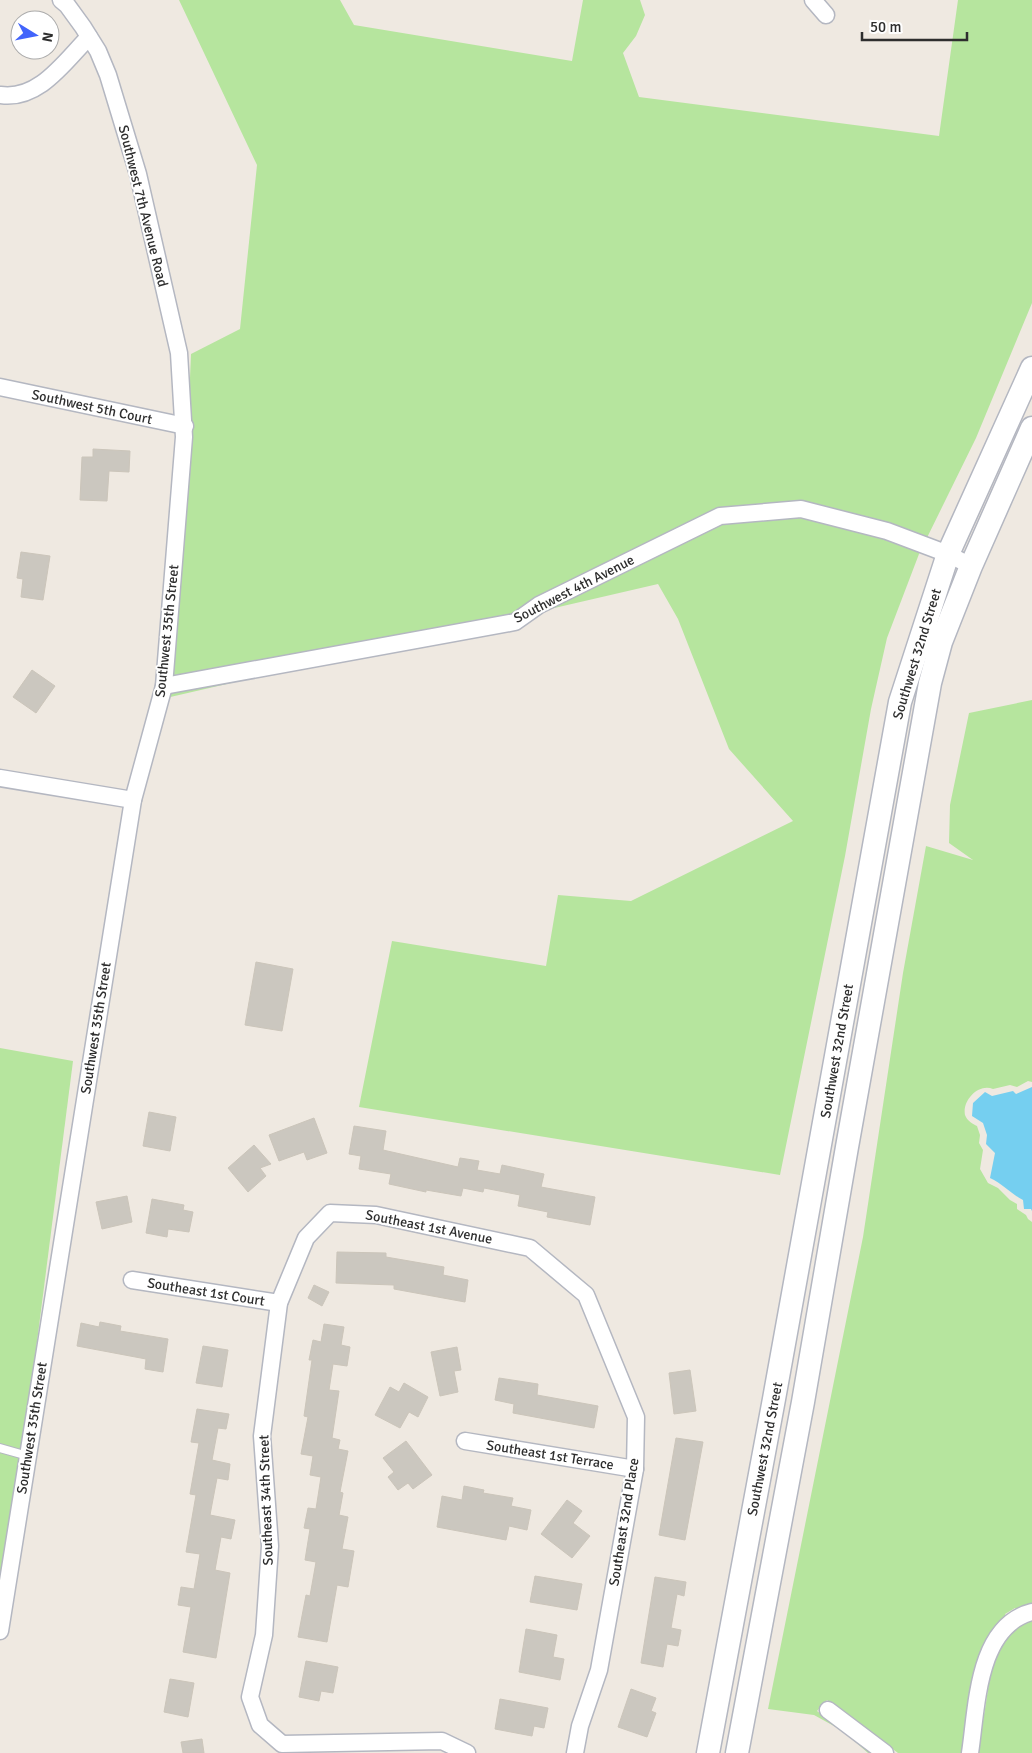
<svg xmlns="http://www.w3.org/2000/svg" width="1032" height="1753" font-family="Signika,sans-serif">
<rect width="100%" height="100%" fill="#efe9e1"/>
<g fill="#b6e59e">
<polygon points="179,0 340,0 354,25 572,61 583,0 640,0 645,15 636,36 623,53 639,97 939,136 958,0 1032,0 1032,303 976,438 919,554 887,638 871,709 845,856 780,1175 359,1107 392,941 546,966 558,895 631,901 793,821 729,749 678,619 658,584 153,701 185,497 191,354 240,329 257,165"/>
<path d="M1032 700V1082L1028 1081 1017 1087 1010 1085 993 1089C979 1083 962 1100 965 1115 967 1121 973 1124 977 1126L980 1135 979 1143 983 1150 980 1169 988 1183 998 1188 1010 1200 1017 1204V1209L1026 1215 1028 1219 1032 1222V1605L1017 1610 1015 1608 1005 1614 1006 1617C1000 1623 993 1629 988 1636 970 1663 967 1720 962 1753H898L827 1700 817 1711 873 1753H868L843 1731 814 1715 768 1709 863 1237 903 973 926 846 973 860 949 843 950 805 969 713Z"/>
<polygon points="0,1048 73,1061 0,1630"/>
<path d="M1032 1620V1753H978C981 1736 983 1720 986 1703 991 1669 996 1634 1032 1620Z"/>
</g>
<path fill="#75cff0" d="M1032 1087V1211L1031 1209H1024L1023 1200C1011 1194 1003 1184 990 1178L995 1153 986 1144 987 1135 983 1123 972 1116 973 1103 985 1092 992 1096 1013 1091 1016 1094Z"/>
<g fill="#cbc7bf" stroke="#cbc5ba">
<polygon points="93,449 130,451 129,472 109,471 107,501 80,500 82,457 93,457"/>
<polygon points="21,552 50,556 43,600 21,597 23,579 17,578"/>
<polygon points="32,670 55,686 36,713 13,697"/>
<polygon points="256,962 293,969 282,1031 245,1025"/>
<polygon points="149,1112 176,1117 170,1151 143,1146"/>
<polygon points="314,1118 327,1153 307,1160 304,1152 279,1161 269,1135"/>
<polygon points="354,1126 386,1131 383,1150 458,1167 460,1158 479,1161 477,1170 500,1174 502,1165 544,1174 541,1187 595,1197 590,1225 547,1217 548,1212 518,1206 520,1195 484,1188 483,1192 463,1188 461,1196 426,1190 426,1192 389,1184 391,1174 359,1169 361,1156 349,1154"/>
<polygon points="254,1145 271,1164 260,1168 266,1176 248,1192 228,1168"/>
<polygon points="127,1196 132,1222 102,1229 96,1202"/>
<polygon points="152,1199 184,1205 183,1210 193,1212 189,1232 168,1229 167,1237 146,1233"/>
<polygon points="337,1252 386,1253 386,1257 444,1267 443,1275 468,1280 465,1302 394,1289 394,1285 336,1283"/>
<polygon points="314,1285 329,1292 322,1306 308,1298"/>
<polygon points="100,1322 121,1326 120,1331 168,1339 163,1372 145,1369 146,1359 77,1346 81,1323 99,1327"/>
<polygon points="324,1324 344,1327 341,1345 350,1347 347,1366 333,1364 329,1390 339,1391 332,1438 340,1440 338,1449 348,1451 340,1492 343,1493 339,1515 348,1517 342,1549 354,1551 348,1587 337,1585 327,1642 298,1637 306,1595 310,1596 316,1562 305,1560 310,1529 304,1528 308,1508 316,1509 321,1477 310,1475 313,1456 301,1454 308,1417 304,1416 312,1360 309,1360 313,1340 321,1342"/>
<polygon points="203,1346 228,1350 222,1387 196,1383"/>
<polygon points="457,1347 461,1370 454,1371 458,1392 440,1396 431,1352"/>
<polygon points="690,1370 696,1411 674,1414 669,1373"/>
<polygon points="499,1378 538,1384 537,1395 598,1406 594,1428 513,1413 514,1404 495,1400"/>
<polygon points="404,1383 428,1397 418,1417 409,1412 400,1428 375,1415 390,1387 399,1392"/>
<polygon points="197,1409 229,1414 226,1429 218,1428 212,1460 230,1464 228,1480 217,1478 210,1515 235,1520 231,1539 221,1537 215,1570 230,1573 216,1658 183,1652 191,1607 178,1605 181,1587 194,1589 200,1554 186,1552 196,1495 190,1494 199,1443 191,1442"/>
<polygon points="676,1438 703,1442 685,1540 659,1535"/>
<polygon points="406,1441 432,1475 413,1489 408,1483 398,1490 388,1477 394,1472 383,1458"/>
<polygon points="464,1486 484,1490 483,1493 513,1498 511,1506 531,1510 527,1530 509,1526 506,1540 437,1527 442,1496 462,1500"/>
<polygon points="567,1500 582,1511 573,1523 590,1536 572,1558 541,1534"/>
<polygon points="535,1576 582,1584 577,1610 530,1602"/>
<polygon points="655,1577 686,1582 684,1596 677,1594 671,1628 681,1630 678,1646 667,1644 663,1667 641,1663"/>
<polygon points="526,1629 557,1635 553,1657 564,1659 560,1680 519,1672"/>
<polygon points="306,1661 338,1667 333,1693 321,1691 319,1701 299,1697"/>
<polygon points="170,1679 194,1683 188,1717 164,1712"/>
<polygon points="631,1689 656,1698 651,1711 656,1713 647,1737 618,1727"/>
<polygon points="500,1699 548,1708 544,1728 534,1726 532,1736 495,1729"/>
<polygon points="202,1739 204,1753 183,1753 181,1742"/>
</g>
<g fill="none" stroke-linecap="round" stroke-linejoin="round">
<g stroke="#b4b7c1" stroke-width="10">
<polyline id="service" points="0,1448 28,1456"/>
</g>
<g stroke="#b4b7c1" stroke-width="19">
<g id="minor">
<polyline points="813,0 826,15"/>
<path d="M0 95C39 101 65 61 89 37"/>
<polyline points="0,387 185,426"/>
<polyline points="164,686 515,622 539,605 720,516 801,509 887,531 948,554 971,566"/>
<polyline points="0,778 133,800"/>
<polyline points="132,1280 279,1303"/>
<polyline points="465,1441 635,1469"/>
<polyline points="0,1631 133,800 164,686 184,437 179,353 138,174 108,75 98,51 83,27 67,5 61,0"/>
<polyline points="828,1710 885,1753"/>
<polyline points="467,1753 442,1741 282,1744 260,1725 250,1697 264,1635 270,1546 262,1436 279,1303 306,1238 330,1213 376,1215 530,1248 586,1295 636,1417 635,1469 599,1670 580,1726 575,1753"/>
<path d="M970 1753C977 1707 977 1626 1032 1612"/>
</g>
</g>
<g stroke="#b4b7c1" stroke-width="25">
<g id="secondary">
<polyline points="708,1753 774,1399 900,702 948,554 1032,368"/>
<polyline points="737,1753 803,1402 847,1147 930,683 941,642 971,566 1032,428"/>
</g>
</g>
<use href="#service" stroke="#fff" stroke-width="8"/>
<use href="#minor" stroke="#fff" stroke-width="16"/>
<use href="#secondary" stroke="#fff" stroke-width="22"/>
</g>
<g text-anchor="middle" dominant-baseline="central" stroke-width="4" stroke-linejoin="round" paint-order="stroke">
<g font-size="14" fill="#2e2e2e" stroke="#fff">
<text transform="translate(143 206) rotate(76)">Southwest 7th Avenue Road</text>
<text transform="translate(92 407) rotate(12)">Southwest 5th Court</text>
<text transform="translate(574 589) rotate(-27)">Southwest 4th Avenue</text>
<text transform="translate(167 631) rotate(-84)">Southwest 35th Street</text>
<text transform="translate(917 654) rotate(-73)">Southwest 32nd Street</text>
<text transform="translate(96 1028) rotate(-81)">Southwest 35th Street</text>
<text transform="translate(837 1051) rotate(-80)">Southwest 32nd Street</text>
<text transform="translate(429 1227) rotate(11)">Southeast 1st Avenue</text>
<text transform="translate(206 1292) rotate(9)">Southeast 1st Court</text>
<text transform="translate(32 1428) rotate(-81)">Southwest 35th Street</text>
<text transform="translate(765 1449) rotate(-79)">Southwest 32nd Street</text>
<text transform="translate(550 1455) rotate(9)">Southeast 1st Terrace</text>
<text transform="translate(266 1500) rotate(-92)">Southeast 34th Street</text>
<text transform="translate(624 1522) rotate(-81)">Southeast 32nd Place</text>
</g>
</g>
<g transform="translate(35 35) rotate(100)"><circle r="24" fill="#ffffff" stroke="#ababab"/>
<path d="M0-4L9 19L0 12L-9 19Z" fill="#4264fb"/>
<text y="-8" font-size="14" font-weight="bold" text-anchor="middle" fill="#2e2e2e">N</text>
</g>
<path d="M862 32v8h105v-8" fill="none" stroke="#2e2e2e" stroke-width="2.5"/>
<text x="870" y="32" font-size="15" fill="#2e2e2e" stroke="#ffffff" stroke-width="4" paint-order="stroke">50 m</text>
</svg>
